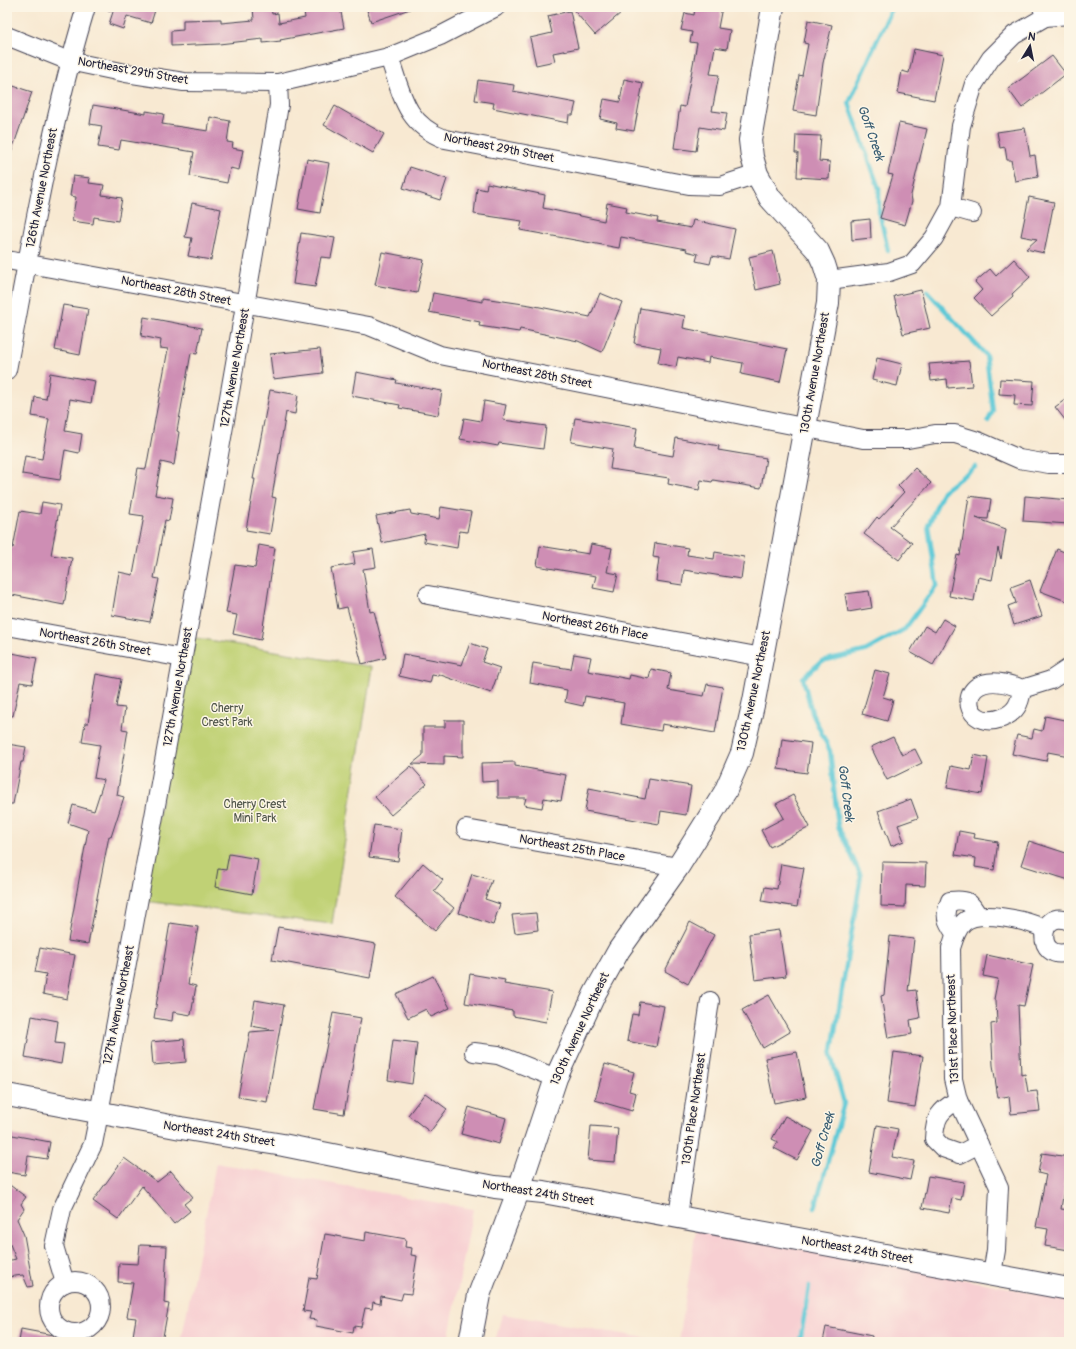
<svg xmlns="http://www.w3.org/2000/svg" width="1076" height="1349" font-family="Pangolin,sans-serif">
<rect width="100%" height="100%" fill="#fcf5e5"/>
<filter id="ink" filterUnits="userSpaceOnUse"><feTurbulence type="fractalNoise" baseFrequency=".025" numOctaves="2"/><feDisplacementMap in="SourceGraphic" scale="8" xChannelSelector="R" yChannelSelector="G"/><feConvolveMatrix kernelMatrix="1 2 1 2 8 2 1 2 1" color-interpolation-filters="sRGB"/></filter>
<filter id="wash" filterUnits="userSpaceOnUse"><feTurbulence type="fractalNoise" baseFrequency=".012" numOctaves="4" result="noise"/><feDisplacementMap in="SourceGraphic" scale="16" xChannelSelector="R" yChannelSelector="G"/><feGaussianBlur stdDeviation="0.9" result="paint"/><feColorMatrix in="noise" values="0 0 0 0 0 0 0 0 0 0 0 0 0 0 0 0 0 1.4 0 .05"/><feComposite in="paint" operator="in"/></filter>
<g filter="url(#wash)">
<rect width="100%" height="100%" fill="#f8e9d2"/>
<g fill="#f7cfd2">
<polygon points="216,1163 473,1209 448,1342 181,1342"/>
<polygon points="696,1229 1069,1299 1069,1342 679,1342"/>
<polygon points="502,1314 671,1342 495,1342"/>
</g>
<polygon fill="#c0d174" stroke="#717a58" points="190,637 372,667 332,924 144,901"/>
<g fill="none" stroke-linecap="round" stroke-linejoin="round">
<g stroke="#5ec9d7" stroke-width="4.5">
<polyline points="888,250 879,212 879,189 849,103 892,7"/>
<polyline points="927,291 986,355 993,411 988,421"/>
<polyline points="815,1208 844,1103 831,1056 861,876 838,826 830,751 812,713 803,678 822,661 865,651 905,629 937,585 928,526 943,491 975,467"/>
<polyline points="800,1342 809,1287"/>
</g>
</g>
<g id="blocks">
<g fill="#ce8eb4">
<polygon points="108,7 156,7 151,23 127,16 123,29 109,24 113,12 108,10"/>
<polygon points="253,7 271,7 272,14 278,13 279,23 305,18 304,11 326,7 340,7 344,28 280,40 281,41 263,43 263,39 219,44 171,46 171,31 183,30 183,20 221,19 221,23 254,20"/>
<polygon points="366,7 410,7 410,9 371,22"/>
<polygon points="571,7 628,7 595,35"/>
<polygon points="695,7 722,7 718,28 730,30 727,49 715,47 710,74 719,75 712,111 727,113 724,131 700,127 696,151 674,148 680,106 685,107 697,43 690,42 692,32 681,30 685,13 694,15"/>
<polygon points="570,11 578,48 553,53 555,61 536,65 530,38 552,33 548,16"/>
<polygon points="808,20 832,25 823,63 816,115 793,111 799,75 802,76 808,44 804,43"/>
<polygon points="914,49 943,55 934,100 898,93 902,71 909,73"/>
<polygon points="1052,56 1066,74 1022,108 1008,89"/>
<polygon points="624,79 643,83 634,131 616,128 617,123 600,119 604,99 620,102"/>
<polygon points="478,80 514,85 513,91 576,103 573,115 569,115 568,123 493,108 494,103 475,100"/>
<polygon points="7,84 32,92 9,159 7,158"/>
<polygon points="93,105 146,114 146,111 164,114 162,124 208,131 210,117 230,121 227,142 233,143 232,148 243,150 239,170 230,168 227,183 190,176 194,152 121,140 119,150 98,147 102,126 90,124"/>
<polygon points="335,106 384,134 373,153 324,125"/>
<polygon points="899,123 927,129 911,195 912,201 905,225 880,218 893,175 888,174"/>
<polygon points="1025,128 1030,156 1035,155 1038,177 1015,181 1011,160 1007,160 1005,147 1000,148 997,132"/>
<polygon points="796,135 821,136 819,161 830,162 829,179 797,177 798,153 795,153"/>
<polygon points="307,159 329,163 320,213 298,209"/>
<polygon points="410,167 447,179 440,200 403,188"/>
<polygon points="73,176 90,178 89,183 104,185 102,195 122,198 118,221 94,217 93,224 72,221 76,197 70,196"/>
<polygon points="487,183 545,195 543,208 604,221 607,203 627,207 626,212 658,218 657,222 691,228 693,220 735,229 729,259 712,256 710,264 696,261 698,254 686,251 687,249 621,237 619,248 520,230 522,221 474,214 477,188 486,190"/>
<polygon points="1029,197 1054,202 1044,253 1026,249 1037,239 1021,236"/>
<polygon points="192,203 221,209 211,260 188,256 192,238 185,237"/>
<polygon points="870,219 871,238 852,240 851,221"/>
<polygon points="301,233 335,238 331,258 321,257 315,287 293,284"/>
<polygon points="773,251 780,284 756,290 749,257"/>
<polygon points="382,252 424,260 417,293 375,285"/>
<polygon points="1014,259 1030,277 1012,294 1013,296 991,316 974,298 982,290 975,282 990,269 996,276"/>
<polygon points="921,290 930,328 903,334 894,296"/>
<polygon points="433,293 483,302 483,298 530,305 590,317 600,293 622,302 602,352 578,341 520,329 519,332 479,326 480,322 429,312"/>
<polygon points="63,305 88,309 80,355 55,350"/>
<polygon points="640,308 685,316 683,328 787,349 780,382 741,374 743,363 709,357 708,363 678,357 676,367 658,363 661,348 634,343"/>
<polygon points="144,317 202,328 197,354 191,353 177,431 179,432 174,465 161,462 155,495 173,498 169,521 165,520 154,578 159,579 150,622 112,615 119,572 133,575 144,516 130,514 138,468 146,469 168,349 160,348 161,340 141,336"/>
<polygon points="320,349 323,373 273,379 270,354"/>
<polygon points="877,358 902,364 897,386 872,380"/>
<polygon points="969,361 972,386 948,388 947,379 931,381 929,364"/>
<polygon points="356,372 397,380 396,383 442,391 438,415 399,408 400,405 352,396"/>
<polygon points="50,373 95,381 91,403 70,399 65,431 82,434 79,453 65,450 60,480 22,474 25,456 42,459 49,419 32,416 35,397 46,399"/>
<polygon points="1000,379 1034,381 1032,406 1014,405 1015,395 999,394"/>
<polygon points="270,390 298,395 295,414 286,412 272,497 276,498 270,534 246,530 255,479 253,479"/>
<polygon points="1069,397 1069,425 1055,407"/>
<polygon points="484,401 506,405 503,420 546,426 543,449 499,443 498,446 460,439 464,418 481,421"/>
<polygon points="575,418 637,428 634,449 673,456 676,438 719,446 718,450 766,458 761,488 713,480 712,482 701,480 699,490 668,484 669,478 610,469 613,449 571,442"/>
<polygon points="915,468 931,483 890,527 912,543 899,560 864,534 877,517 879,519 904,492 898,486"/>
<polygon points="969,496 991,499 988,519 976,518 1006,529 1001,559 998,548 992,580 978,577 974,601 949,596 957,555 960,556"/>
<polygon points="1025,496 1069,500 1069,524 1023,521"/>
<polygon points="42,502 60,505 51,555 72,558 64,605 7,594 7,564 10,547 13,548 20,511 40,514"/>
<polygon points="441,507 471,512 467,532 459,531 457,548 424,542 425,534 382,543 376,516 410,510 411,514 439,519"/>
<polygon points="655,543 688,548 687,555 714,559 715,552 744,557 741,579 684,570 682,585 656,581 659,558 653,557"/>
<polygon points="591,544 612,548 607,572 618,574 614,592 593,588 596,576 537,566 540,546 589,554"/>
<polygon points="259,545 275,548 261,640 233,634 237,615 226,613 235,565 255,568"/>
<polygon points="373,549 376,567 363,569 370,612 374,611 386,658 362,664 347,607 338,609 331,568 355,564 353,552"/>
<polygon points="1057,549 1069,554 1069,602 1040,591"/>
<polygon points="1030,580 1042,616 1014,625 1008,606 1016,603 1011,587"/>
<polygon points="869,591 872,608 848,612 845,594"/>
<polygon points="943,619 955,626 933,665 910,652 925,626 935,632"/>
<polygon points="470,643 487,649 482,662 500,668 491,693 438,674 438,676 432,675 430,683 399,676 403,654 462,665"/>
<polygon points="7,652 37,658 32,684 20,682 13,716 7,715"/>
<polygon points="574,654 591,657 588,671 629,679 630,675 649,679 651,669 671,673 668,690 704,696 707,684 723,687 715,733 662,724 661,731 621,724 624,703 585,696 583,706 565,702 567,690 530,683 533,663 571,669"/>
<polygon points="875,670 890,674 883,697 893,700 887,721 862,714"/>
<polygon points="96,674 121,679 116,707 125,708 122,729 128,730 117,795 124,797 111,837 109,836 88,944 68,941 88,830 68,823 73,805 94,811 104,780 94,778 100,745 82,742 85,723 88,723"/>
<polygon points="1045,716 1069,721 1069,756 1048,752 1046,761 1012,754 1017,735 1032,738 1034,729 1042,731"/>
<polygon points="445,720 463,720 463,757 444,756 444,765 412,764 423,755 423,727 445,727"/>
<polygon points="893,737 902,755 915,749 922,763 887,780 871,747"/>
<polygon points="782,739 811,743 807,773 778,769"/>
<polygon points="7,744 26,747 23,762 21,762 13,804 7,804"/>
<polygon points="974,755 988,758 982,794 947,788 951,766 971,770"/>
<polygon points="515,762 515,766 566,775 561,801 544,798 542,808 524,805 526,798 498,798 498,781 482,782 481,763"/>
<polygon points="411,766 427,784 391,815 375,797"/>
<polygon points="649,779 691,786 686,815 661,811 659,824 585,811 589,788 645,799"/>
<polygon points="793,795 810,827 770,847 761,830 784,818 776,804"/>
<polygon points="911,799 918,818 898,825 904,841 891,846 878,811"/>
<polygon points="374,825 402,829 398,861 369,857"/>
<polygon points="959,831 975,834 974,838 998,842 994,870 975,867 976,858 955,855"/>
<polygon points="1029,841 1069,854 1069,880 1021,865"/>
<polygon points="229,854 258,859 252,894 215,887 218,869 226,870"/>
<polygon points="882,862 926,863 925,886 906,885 905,907 881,906"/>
<polygon points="423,863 443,880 434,891 454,908 435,931 395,897"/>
<polygon points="781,864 804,868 797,907 762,901 765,887 777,889"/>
<polygon points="472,874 492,880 485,899 500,904 493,925 459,913"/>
<polygon points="536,913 538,930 515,933 512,915"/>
<polygon points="690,922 714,935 688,984 665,971"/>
<polygon points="170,923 198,927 188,984 196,986 191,1015 173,1012 172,1021 154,1018"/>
<polygon points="278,927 376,944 370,978 272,960"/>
<polygon points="779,930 786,976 755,980 749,934"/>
<polygon points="890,936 914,939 908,991 916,990 920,1018 910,1020 912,1034 888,1038 881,996 884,995"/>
<polygon points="40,948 75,955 67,999 43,994 46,974 35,972"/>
<polygon points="987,955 1033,965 1024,1006 1018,1005 1021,1075 1025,1074 1028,1092 1037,1091 1040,1111 1011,1114 1009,1096 998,1098 993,1065 991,1024 997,1023 996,1000 994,999 998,979 983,976"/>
<polygon points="470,974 505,980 504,984 552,992 546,1022 513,1016 513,1011 465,1003"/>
<polygon points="433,976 450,1008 431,1017 426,1009 408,1018 396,994"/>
<polygon points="769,995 790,1032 763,1048 742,1010"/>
<polygon points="255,1000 284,1005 267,1102 238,1097 250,1032 274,1030 251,1026"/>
<polygon points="640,1002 664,1006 656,1047 627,1041 632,1014 638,1015"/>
<polygon points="333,1013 361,1018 344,1114 314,1109"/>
<polygon points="32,1016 58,1021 55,1043 64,1044 61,1064 25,1057"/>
<polygon points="184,1039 186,1062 153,1065 151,1042"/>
<polygon points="393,1040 417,1043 412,1084 388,1080"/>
<polygon points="797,1052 806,1097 774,1103 765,1058"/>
<polygon points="894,1052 923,1056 915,1107 887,1103"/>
<polygon points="605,1064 634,1072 629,1091 636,1093 632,1111 595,1100"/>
<polygon points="425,1093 447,1109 430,1132 408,1115"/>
<polygon points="469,1107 506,1118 499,1144 461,1134"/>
<polygon points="785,1116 813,1131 797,1160 774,1148 778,1142 772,1139"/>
<polygon points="877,1125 898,1129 892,1157 914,1161 910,1180 869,1172"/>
<polygon points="591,1126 618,1128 615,1162 588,1160"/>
<polygon points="7,1134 50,1142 47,1159 28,1156 25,1175 7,1172"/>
<polygon points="1042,1153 1069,1157 1061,1209 1069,1210 1069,1250 1045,1246 1048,1229 1036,1227 1046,1175 1038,1173"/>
<polygon points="124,1158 157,1182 171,1171 193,1197 184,1204 190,1211 174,1224 142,1186 118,1219 93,1201"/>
<polygon points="928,1176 964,1182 961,1200 952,1198 949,1213 922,1208"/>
<polygon points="7,1183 26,1197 21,1204 24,1209 17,1219 24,1235 33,1286 28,1287 23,1275 7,1277 7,1261 16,1259 7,1237"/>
<polygon points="366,1232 406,1239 405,1247 412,1248 411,1255 417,1256 411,1294 403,1293 401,1300 381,1296 380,1304 373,1302 372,1309 365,1308 361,1327 354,1326 353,1333 316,1326 317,1320 309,1319 311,1312 303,1311 309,1278 317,1279 325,1234 365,1241"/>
<polygon points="140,1245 167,1246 164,1303 169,1304 162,1342 132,1342 136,1318 127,1317 133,1283 118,1282 119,1263 138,1264"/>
<polygon points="826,1327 872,1336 871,1342 823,1342"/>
<polygon points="21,1329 58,1336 58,1342 19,1342"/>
</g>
</g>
</g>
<g filter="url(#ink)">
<use href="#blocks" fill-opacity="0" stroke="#424052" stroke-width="1"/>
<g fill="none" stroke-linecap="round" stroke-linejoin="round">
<g stroke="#424052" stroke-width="20">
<g id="minor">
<polyline points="1045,17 1069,15"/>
<path d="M7 36 69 61 126 73 184 82 278 83 389 57C402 94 405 124 445 139L689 185 720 186 757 174"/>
<polyline points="389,57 440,36 496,7"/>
<polyline points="951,207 972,213"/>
<polyline points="7,260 369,326 440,355 863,439 908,439 935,434 955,434 978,441 1019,459 1049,464 1069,464"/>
<polyline points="829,280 889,272 912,264 934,238 951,207 961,126 974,84 991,58 1014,35 1045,17 1042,7"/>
<path d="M7 370C30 249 50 126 86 7"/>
<polyline points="428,595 762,657"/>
<polyline points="7,626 183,658"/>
<path d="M1022 689C1020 704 1016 712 1002 718 957 734 954 660 1022 689L1051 680 1069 668"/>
<polyline points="466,829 678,867"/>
<path d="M1069 921C1038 907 1034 963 1069 952"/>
<path d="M955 933C946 921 944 915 950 901 967 899 970 901 978 916"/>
<polyline points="474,1052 498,1055 556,1078"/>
<path d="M958 1100C939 1111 935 1117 934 1139L943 1148 960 1154 979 1144"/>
<polyline points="678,1216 710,1001"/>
<path d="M992 1274 996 1250 999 1187 958 1100 953 1079 951 948C954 939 956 930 963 923 978 908 1028 921 1045 929"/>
<circle cx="75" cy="1307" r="26"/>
<path d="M65 1283 54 1246 62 1209 93 1144 96 1129C160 788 222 447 279 105L278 83"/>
</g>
</g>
<g stroke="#424052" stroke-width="24">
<g id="tertiary">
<polyline points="7,1095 181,1128 283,1145 442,1177 495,1187 543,1192 1069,1289"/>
<polyline points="470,1342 479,1295 519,1189 556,1078 595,993 619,950 678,867 725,792 742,753 754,701 828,303 829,280 824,264 818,251 770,198 757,174 752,157 750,140 773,7"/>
</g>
</g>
<use href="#minor" stroke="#fff" stroke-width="18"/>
<use href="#tertiary" stroke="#fff" stroke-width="22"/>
</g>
</g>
<g text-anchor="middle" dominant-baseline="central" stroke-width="3" stroke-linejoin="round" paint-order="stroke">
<g font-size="12" fill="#22223b" stroke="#fcf5e5">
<text transform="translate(133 71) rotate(10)">Northeast 29th Street</text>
<text transform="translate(499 148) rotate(11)">Northeast 29th Street</text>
<text transform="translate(42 188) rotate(-79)">126th Avenue Northeast</text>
<text transform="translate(176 291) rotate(11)">Northeast 28th Street</text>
<text transform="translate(235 368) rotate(-80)">127th Avenue Northeast</text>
<text transform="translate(815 373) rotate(-80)">130th Avenue Northeast</text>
<text transform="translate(537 374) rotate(11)">Northeast 28th Street</text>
<text transform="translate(595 626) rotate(11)">Northeast 26th Place</text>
<text transform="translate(95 642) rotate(10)">Northeast 26th Street</text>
<text transform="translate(178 687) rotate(-80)">127th Avenue Northeast</text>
<text transform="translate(754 691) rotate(-78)">130th Avenue Northeast</text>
<text transform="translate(572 848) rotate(10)">Northeast 25th Place</text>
<text transform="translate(119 1005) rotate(-79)">127th Avenue Northeast</text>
<text transform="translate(580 1029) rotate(-65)">130th Avenue Northeast</text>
<text transform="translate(953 1029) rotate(-92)">131st Place Northeast</text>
<text transform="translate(694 1109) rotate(-82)">130th Place Northeast</text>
<text transform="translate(219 1134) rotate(9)">Northeast 24th Street</text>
<text transform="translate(538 1193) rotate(9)">Northeast 24th Street</text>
<text transform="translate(857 1250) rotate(10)">Northeast 24th Street</text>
</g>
<g font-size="12" fill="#51574c" stroke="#fcf5e5">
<text x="227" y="708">Cherry<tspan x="227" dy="14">Crest Park</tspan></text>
<text x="255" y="804">Cherry Crest<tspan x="255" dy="14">Mini Park</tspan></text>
</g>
<g font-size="13" font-style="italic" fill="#375c72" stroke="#fcf5e5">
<text transform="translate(871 133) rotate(71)">Goff Creek</text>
<text transform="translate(846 793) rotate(83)">Goff Creek</text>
<text transform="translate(823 1140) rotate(-74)">Goff Creek</text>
</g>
</g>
<rect width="1076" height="1349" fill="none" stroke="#fcf5e5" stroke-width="24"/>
<g transform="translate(1030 46) rotate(10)" stroke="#fcf5e5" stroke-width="3" paint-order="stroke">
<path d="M0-3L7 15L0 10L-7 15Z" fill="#22223b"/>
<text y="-6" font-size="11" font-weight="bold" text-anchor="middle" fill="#22223b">N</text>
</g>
</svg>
